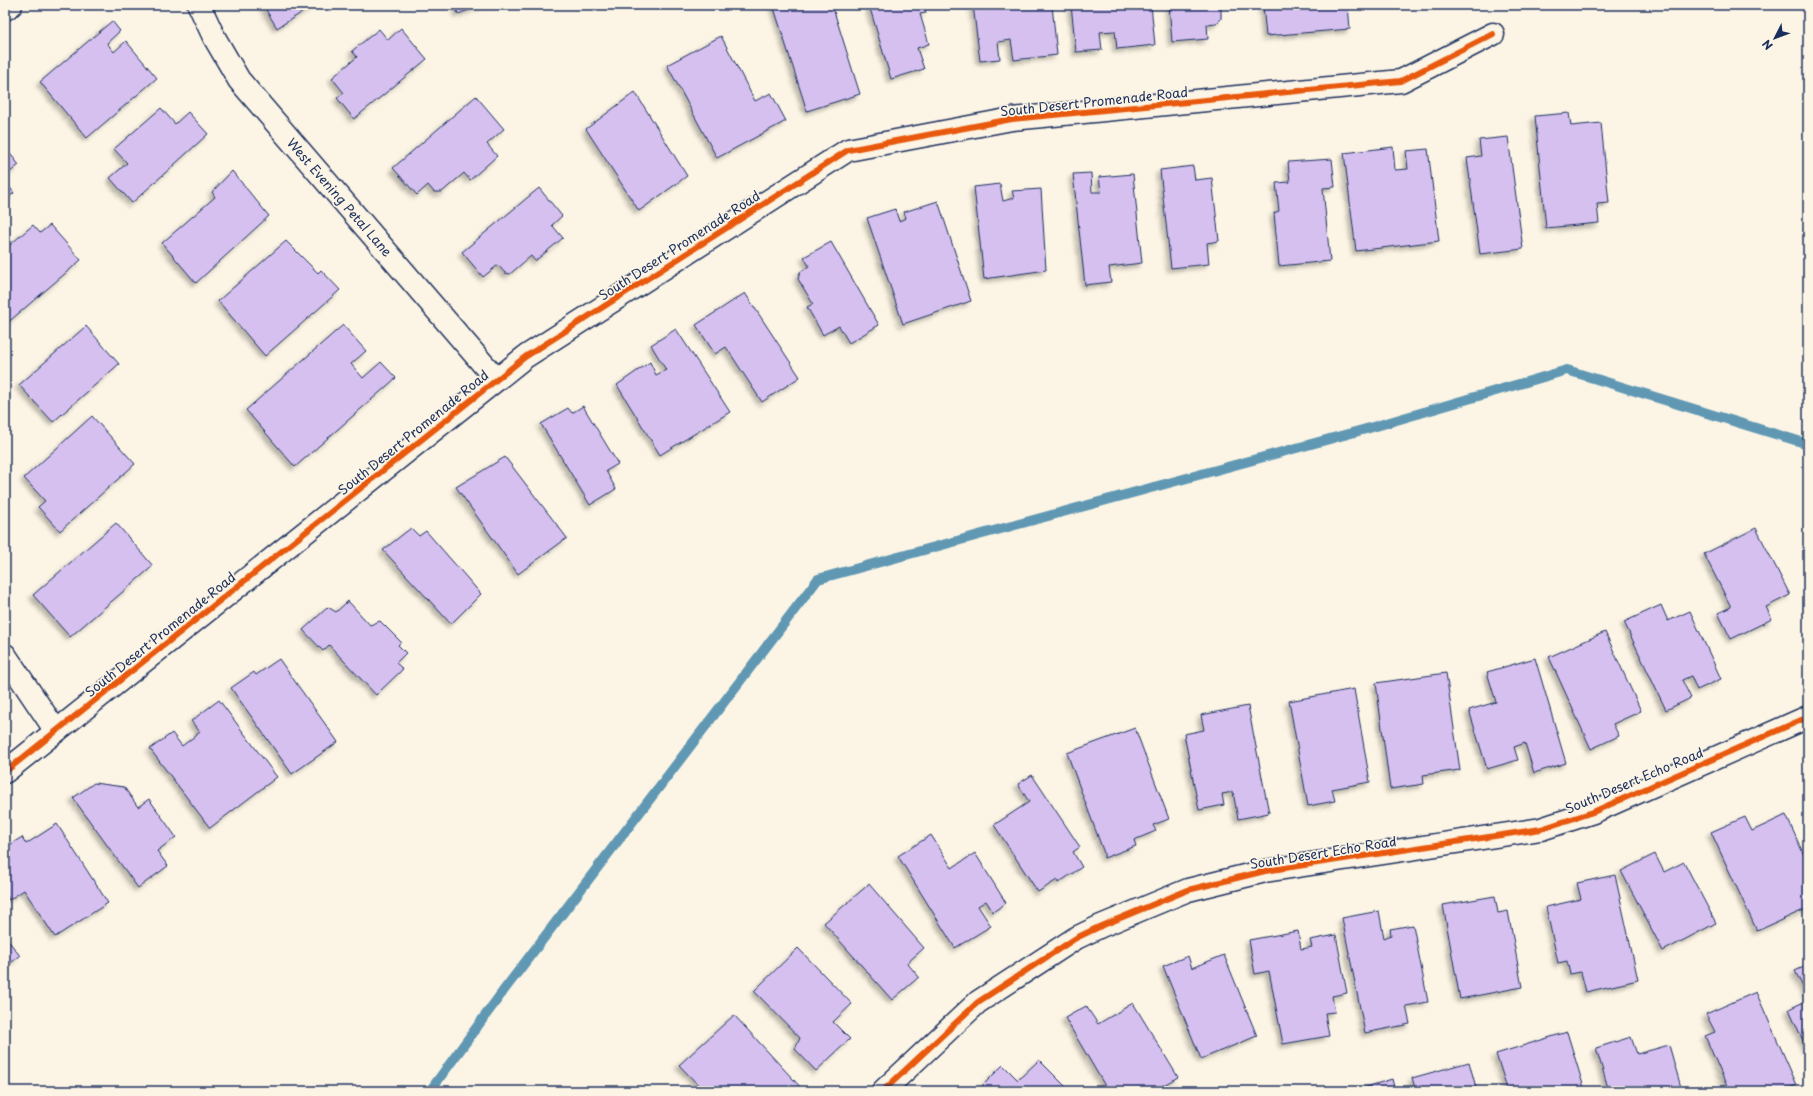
<svg xmlns="http://www.w3.org/2000/svg" width="1813" height="1096" font-family="'Playpen Sans',sans-serif">
<defs>
<filter id="shadow"><feDropShadow dx="-3.5" dy="3.5" stdDeviation="2" flood-color="#0004"/></filter>
</defs>
<rect width="100%" height="100%" fill="#fcf5e5"/>
<filter id="ink" filterUnits="userSpaceOnUse"><feTurbulence type="fractalNoise" baseFrequency=".025" numOctaves="2"/><feDisplacementMap in="SourceGraphic" scale="8" xChannelSelector="R" yChannelSelector="G"/><feConvolveMatrix kernelMatrix="1 2 1 2 8 2 1 2 1" color-interpolation-filters="sRGB"/></filter>
<g filter="url(#ink)">
<g fill="none" stroke-linecap="round" stroke-linejoin="round">
<polyline stroke="#6198b4" stroke-width="10" points="430,1091 504,990 818,579 1366,429 1567,370 1808,444"/>
</g>
<g fill="#d5c0f0" stroke="#1b2f5e" filter="url(#shadow)">
<polygon points="263,5 314,5 277,28"/>
<polygon points="455,5 483,5 458,14"/>
<polygon points="773,5 832,5 860,94 807,111"/>
<polygon points="869,5 924,5 926,13 920,14 929,44 917,48 924,69 891,79"/>
<polygon points="973,5 1052,5 1057,55 1014,60 1011,40 998,42 1000,59 980,61"/>
<polygon points="1071,5 1151,5 1155,45 1117,49 1115,31 1100,32 1102,50 1076,52"/>
<polygon points="1169,5 1221,5 1221,19 1216,24 1207,25 1208,39 1172,42"/>
<polygon points="1263,5 1348,5 1350,29 1266,36"/>
<polygon points="112,21 120,31 107,43 114,52 126,41 157,78 87,138 40,82"/>
<polygon points="401,28 427,59 354,119 337,98 344,93 332,78 357,57 352,51 379,29 388,40"/>
<polygon points="721,36 755,101 771,93 786,121 717,158 667,65"/>
<polygon points="635,92 687,176 639,211 586,129"/>
<polygon points="476,96 504,129 487,144 497,156 470,180 464,173 442,192 434,192 428,185 417,195 393,168"/>
<polygon points="161,108 175,124 188,112 208,134 132,203 110,178 127,163 114,149"/>
<polygon points="1569,113 1571,126 1601,123 1609,203 1597,204 1599,223 1546,228 1535,116"/>
<polygon points="1508,137 1523,249 1480,254 1467,158 1481,156 1479,140"/>
<polygon points="5,147 19,165 5,176"/>
<polygon points="1393,147 1395,170 1408,169 1406,151 1428,149 1439,241 1356,251 1344,153"/>
<polygon points="1332,159 1335,187 1323,188 1330,261 1279,266 1274,213 1279,211 1276,183 1290,182 1288,162"/>
<polygon points="1193,166 1195,180 1212,178 1219,241 1207,243 1209,264 1171,268 1160,170"/>
<polygon points="232,171 269,216 196,283 162,243 215,197 212,192"/>
<polygon points="1091,173 1092,192 1101,192 1099,177 1133,174 1142,263 1109,267 1111,282 1085,285 1073,174"/>
<polygon points="5,181 14,193 5,200"/>
<polygon points="1000,184 1003,201 1014,198 1012,191 1041,189 1046,270 984,279 974,187"/>
<polygon points="539,188 562,216 552,225 563,238 535,261 531,256 510,274 505,273 498,265 483,277 462,252"/>
<polygon points="938,201 971,301 903,324 867,218 895,209 899,221 906,218 904,212"/>
<polygon points="33,225 40,233 50,225 81,260 5,325 5,249"/>
<polygon points="286,241 318,273 321,270 340,290 265,356 218,301"/>
<polygon points="831,242 879,325 849,343 839,326 823,335 807,307 813,304 798,279 800,272 809,266 804,257"/>
<polygon points="745,293 800,377 762,402 726,347 715,354 696,325"/>
<polygon points="343,325 366,351 351,364 363,378 381,362 396,378 295,467 246,410"/>
<polygon points="86,326 119,364 53,422 19,385"/>
<polygon points="676,329 730,412 660,455 617,385 650,362 656,375 666,370 651,345"/>
<polygon points="583,406 618,464 606,471 616,489 590,505 541,424 568,408 572,413"/>
<polygon points="92,416 135,464 60,531 38,507 45,501 24,478"/>
<polygon points="505,457 567,538 518,574 456,487"/>
<polygon points="116,523 153,566 70,637 33,595"/>
<polygon points="411,528 419,536 426,531 481,594 451,624 383,550"/>
<polygon points="1756,528 1790,595 1766,607 1772,619 1731,639 1718,613 1731,607 1704,554"/>
<polygon points="348,601 370,625 380,621 401,642 398,645 406,653 396,663 403,669 376,695 329,645 323,651 303,630 328,607 336,612"/>
<polygon points="1661,605 1668,621 1690,611 1721,679 1697,690 1691,676 1682,680 1691,698 1666,710 1624,622"/>
<polygon points="1605,632 1641,711 1613,724 1619,736 1591,749 1549,657"/>
<polygon points="1535,658 1566,763 1534,773 1525,743 1514,747 1518,760 1487,769 1469,710 1496,702 1487,672"/>
<polygon points="279,659 338,742 292,774 231,688 254,672 256,675"/>
<polygon points="1446,673 1460,770 1423,775 1424,784 1390,789 1376,683"/>
<polygon points="1354,689 1370,782 1332,789 1335,801 1308,806 1289,701"/>
<polygon points="219,700 277,777 210,828 150,749 172,733 182,746 200,732 191,721"/>
<polygon points="1248,706 1269,813 1238,819 1233,792 1222,794 1224,805 1199,810 1184,734 1204,730 1201,715"/>
<polygon points="1135,728 1169,819 1153,825 1156,831 1134,840 1136,846 1104,858 1104,853 1067,753"/>
<polygon points="1032,775 1080,847 1073,852 1082,867 1058,883 1057,880 1038,892 994,825 1029,802 1018,784"/>
<polygon points="94,783 124,787 138,807 149,799 176,837 157,851 168,866 138,888 73,798"/>
<polygon points="1786,815 1808,864 1808,908 1757,931 1711,832 1745,817 1752,831"/>
<polygon points="57,824 108,903 55,937 24,890 9,900 5,893 5,848 22,837 26,844"/>
<polygon points="931,835 952,868 975,853 1006,903 993,912 986,901 978,906 991,926 955,948 898,856"/>
<polygon points="1655,854 1664,872 1684,862 1716,923 1663,951 1621,871"/>
<polygon points="1615,875 1638,980 1586,992 1581,972 1570,974 1567,961 1558,963 1546,907 1581,899 1577,883"/>
<polygon points="869,884 924,948 907,963 919,977 892,1000 824,923"/>
<polygon points="1495,896 1498,913 1508,911 1522,987 1460,999 1443,905"/>
<polygon points="1379,911 1384,938 1391,935 1390,929 1413,925 1428,1002 1406,1006 1410,1024 1365,1033 1342,918"/>
<polygon points="1298,931 1301,949 1312,947 1310,940 1336,935 1347,993 1332,996 1335,1012 1325,1013 1329,1036 1283,1044 1269,971 1255,974 1249,940"/>
<polygon points="5,936 20,956 5,967"/>
<polygon points="798,948 852,1004 833,1022 850,1039 816,1071 795,1049 800,1038 754,991"/>
<polygon points="1224,955 1257,1036 1201,1059 1163,966 1188,956 1192,968"/>
<polygon points="1808,965 1808,997 1795,971"/>
<polygon points="1756,992 1797,1085 1784,1091 1729,1091 1705,1036 1715,1032 1706,1014"/>
<polygon points="1808,1000 1808,1052 1789,1009"/>
<polygon points="1133,1003 1178,1077 1153,1091 1108,1091 1065,1018 1086,1006 1098,1024"/>
<polygon points="734,1015 804,1091 704,1091 679,1065"/>
<polygon points="1567,1032 1585,1091 1508,1091 1496,1054"/>
<polygon points="1631,1037 1637,1054 1669,1045 1682,1091 1609,1091 1596,1048"/>
<polygon points="1039,1060 1070,1091 977,1091 1003,1065 1018,1080"/>
<polygon points="1469,1062 1477,1091 1416,1091 1412,1078"/>
<polygon points="1392,1079 1395,1091 1353,1091"/>
</g>
<g fill="none" stroke-linecap="round" stroke-linejoin="round">
<g stroke="#1b2f5e" stroke-width="25">
<g id="minor">
<polyline points="199,5 214,37 239,80 496,379"/>
<polyline points="5,9 11,5"/>
<polyline points="5,655 56,731"/>
<polyline points="5,772 525,357 848,150 1012,119 1401,81 1493,34"/>
<polyline points="883,1091 978,1002 1076,938 1101,926 1188,890 1265,871 1541,829 1593,812 1808,717"/>
</g>
</g>
<use href="#minor" stroke="#fcf5e5" stroke-width="22"/>
<g stroke="#fcf5e5" stroke-width="8">
<g id="cycleway">
<polyline points="5,772 525,357 848,150 1012,119 1401,81 1493,34"/>
<polyline points="883,1091 978,1002 1076,938 1101,926 1188,890 1265,871 1541,829 1593,812 1808,717"/>
</g>
</g>
<use href="#cycleway" stroke="#e8590c" stroke-width="6"/>
</g>
</g>
<g text-anchor="middle" dominant-baseline="central" stroke-width="3.5" stroke-linejoin="round" paint-order="stroke">
<g font-size="13" fill="#1b2f5e" stroke="#fcf5e5">
<text transform="translate(1094 101) rotate(-6)">South Desert Promenade Road</text>
<text transform="translate(340 197) rotate(49)">West Evening Petal Lane</text>
<text transform="translate(679 245) rotate(-33)">South Desert Promenade Road</text>
<text transform="translate(413 432) rotate(-39)">South Desert Promenade Road</text>
<text transform="translate(160 634) rotate(-39)">South Desert Promenade Road</text>
<text transform="translate(1634 780) rotate(-23)">South Desert Echo Road</text>
<text transform="translate(1323 852) rotate(-9)">South Desert Echo Road</text>
</g>
</g>
<rect width="1813" height="1096" fill="none" stroke="#fcf5e5" stroke-width="20"/>
<rect x="10" y="10" width="1793" height="1076" fill="none" stroke="#1b2f5e" stroke-width="1.5" filter="url(#ink)"/>
<g transform="translate(1775 38) rotate(228)" stroke="#fcf5e5" stroke-width="3" paint-order="stroke">
<path d="M0-3L7 15L0 10L-7 15Z" fill="#1b2f5e"/>
<text y="-6" font-size="11" font-weight="bold" text-anchor="middle" fill="#1b2f5e">N</text>
</g>
</svg>
